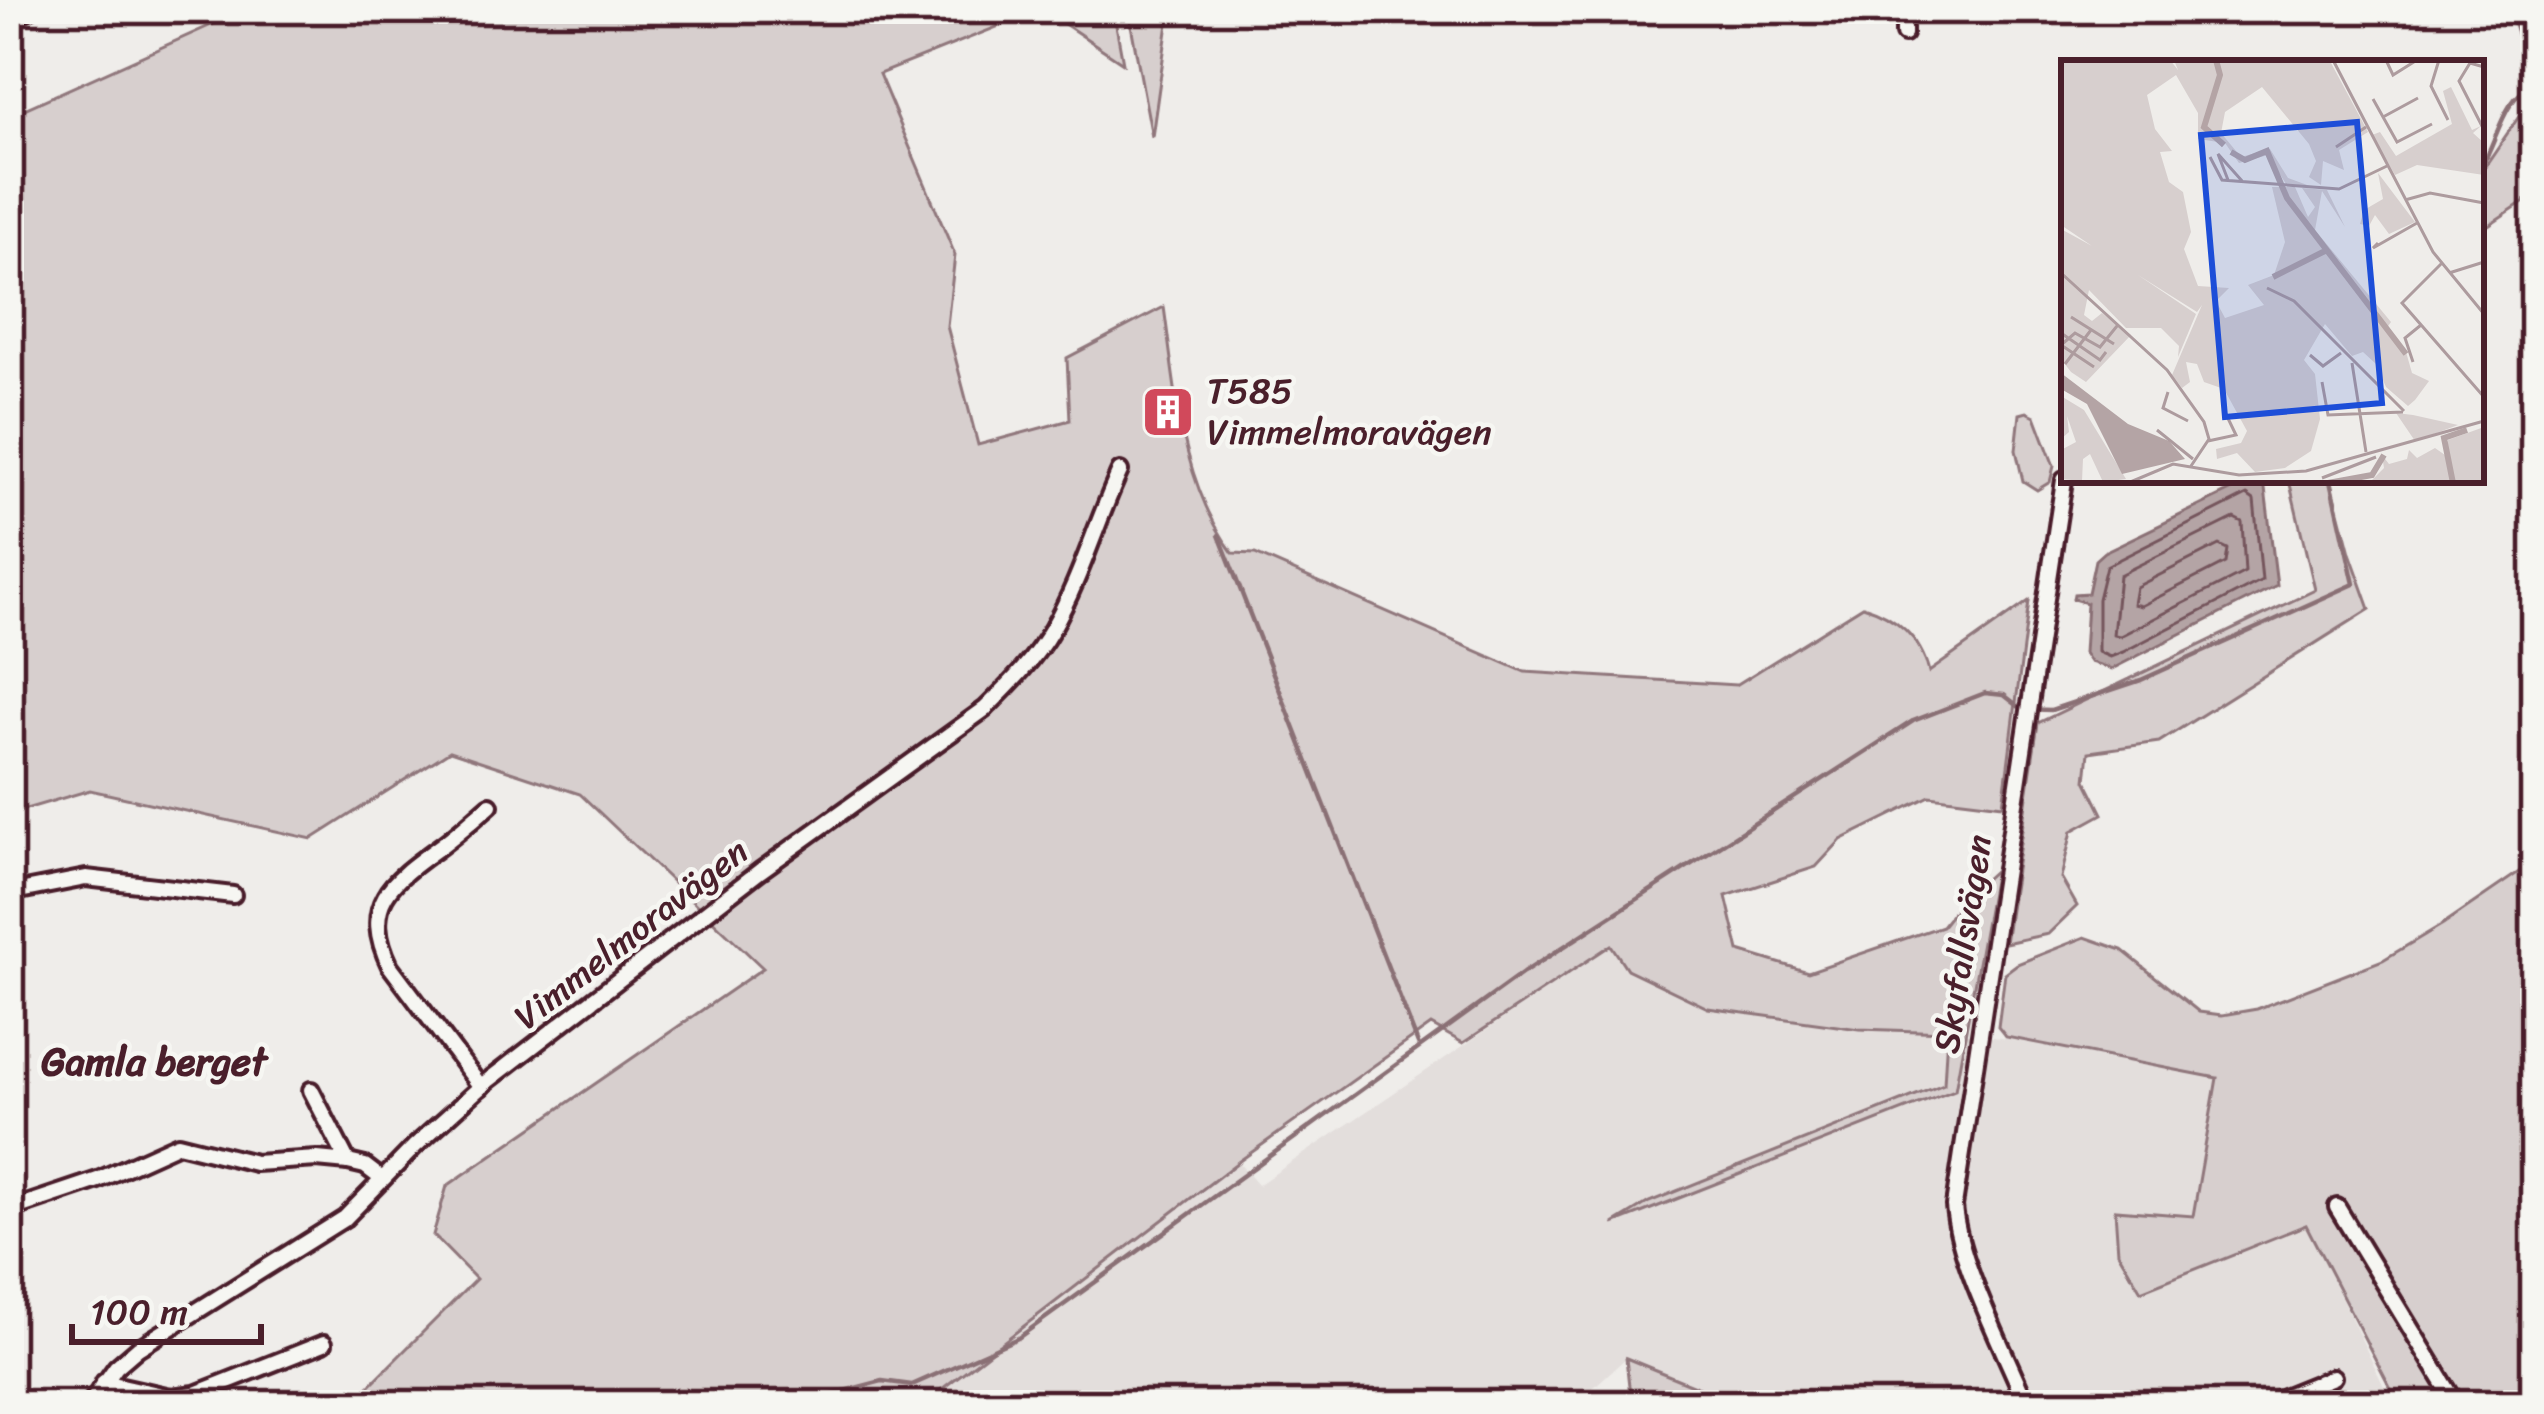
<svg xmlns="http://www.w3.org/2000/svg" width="2544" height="1414" font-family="Sriracha,sans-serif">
<rect width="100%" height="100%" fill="#efedea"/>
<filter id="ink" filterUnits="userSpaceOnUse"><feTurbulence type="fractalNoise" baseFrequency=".00833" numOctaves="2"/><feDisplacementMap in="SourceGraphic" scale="24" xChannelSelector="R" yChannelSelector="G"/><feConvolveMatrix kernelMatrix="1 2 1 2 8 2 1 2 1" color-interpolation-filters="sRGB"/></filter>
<g filter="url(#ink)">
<polygon fill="#e3dedc" points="1612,945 1859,1029 1947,1031 2231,1068 2393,1405 1741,1405 1626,1358 1574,1405 921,1405 1238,1162 1258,1185"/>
<g fill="#d7cfce" stroke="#90777c" stroke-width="3">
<path d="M247 9H1113L1123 63 1042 9 879 74 955 255 947 326 978 445 1070 420 1067 358 1164 307C1176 392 1181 483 1233 553L1255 554 1525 672 1736 685 1863 606C1896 616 1921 638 1929 672L2029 601 2003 805 1930 796 1841 840 1816 867 1726 896 1739 951 1808 972 1942 926 1964 898 1995 870 1955 1090 1613 1224 1649 1202 1944 1084 1947 1032 1859 1029 1708 1008 1627 969 1611 945 1463 1043 1431 1025 1238 1162 921 1405H337L360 1395 476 1279 433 1235 447 1186 763 968 580 794 450 751 312 839 90 790 9 814V116Z"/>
<polygon points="1128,9 1170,9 1152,137"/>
<polygon points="2509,9 2535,9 2535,80 2531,79"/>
<polygon points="2535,93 2535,194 2481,230 2481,172"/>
<polygon points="2027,412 2035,416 2054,466 2050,482 2037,490 2023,481 2016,450 2020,414"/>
<polygon points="2289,480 2331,480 2350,553 2370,609 2159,742 2089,752 2086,780 2103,814 2072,831 2061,878 2077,906 2048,934 2005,943 2038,723 2315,590"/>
<polygon points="2535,861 2535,1405 2399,1405 2306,1225 2141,1291 2118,1252 2115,1210 2193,1216 2217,1078 2006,1037 1998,1027 2005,973 2017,964 2085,937 2122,950 2199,1012 2222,1015 2257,1009 2383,960 2443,924"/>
<polygon points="1626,1358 1741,1405 1631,1405"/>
</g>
<polygon fill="#b4a4a5" stroke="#8a6f74" stroke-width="3" points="2253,480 2262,480 2265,488 2277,585 2112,669 2090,662 2084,653 2087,603 2073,599 2074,594 2088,593 2095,560 2104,552"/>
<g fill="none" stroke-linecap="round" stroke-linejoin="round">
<g stroke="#74545c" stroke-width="3">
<polygon points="2247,495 2254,500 2262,580 2123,652 2110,657 2098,652 2098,599 2106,566"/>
<polygon points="2234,518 2242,522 2245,572 2120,636 2113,635 2119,575"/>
<polygon points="2219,545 2227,549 2225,563 2141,606 2133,604 2136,587"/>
</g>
<g stroke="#8a6f74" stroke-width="4.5">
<path d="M2481 167C2498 139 2503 96 2535 84"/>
<polyline points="1219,535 1418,1044"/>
<polyline points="813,1405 825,1396 882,1381 912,1385 1018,1338 1523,973 1913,721 1985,693 2004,695 2022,709 2051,710 2141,680 2354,584 2331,480"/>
</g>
<g stroke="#4a1f2b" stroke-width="22">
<g id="minor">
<polyline points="1904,9 1904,34"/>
<polyline points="9,20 31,9"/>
<polyline points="9,893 86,878 233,895"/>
<path d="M481 1087 390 966C360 904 391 882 438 848 456 835 473 820 490 805"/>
<polyline points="311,1090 348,1162"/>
<polyline points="2337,1207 2457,1405"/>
<polyline points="9,1210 98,1180 178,1144 255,1163 317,1159 348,1162 365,1166 382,1179"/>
<polyline points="104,1382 171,1397 195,1394 324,1343"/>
<path d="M89 1405 116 1367 138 1348 345 1218 415 1146 485 1083 760 871 985 709C1010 684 1035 659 1052 629 1081 579 1096 523 1120 471"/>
<path d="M2027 1405C2004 1348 1959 1265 1954 1206L2064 480"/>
<polyline points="2263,1405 2333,1377"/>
</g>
</g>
<use href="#minor" stroke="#f6f6f2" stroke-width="14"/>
</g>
</g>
<defs>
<g id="building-square" transform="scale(2.7)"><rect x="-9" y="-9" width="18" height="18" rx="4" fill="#d1495b" stroke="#f6f6f2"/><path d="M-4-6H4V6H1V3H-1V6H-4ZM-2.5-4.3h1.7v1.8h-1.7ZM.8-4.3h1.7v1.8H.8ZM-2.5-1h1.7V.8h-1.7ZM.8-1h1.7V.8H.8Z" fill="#fff"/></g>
</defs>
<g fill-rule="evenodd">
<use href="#building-square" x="1168" y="412"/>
</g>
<g text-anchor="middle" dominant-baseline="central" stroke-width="9" stroke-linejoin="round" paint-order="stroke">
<g font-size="36" fill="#4a1f2b" stroke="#f6f6f2" text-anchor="start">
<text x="1207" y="391">T585<tspan x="1207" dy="41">Vimmelmoravägen</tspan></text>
</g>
<g font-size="36" fill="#4a1f2b" stroke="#f6f6f2">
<text transform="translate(631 934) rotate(-38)">Vimmelmoravägen</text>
<text transform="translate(1963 944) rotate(-81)">Skyfallsvägen</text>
</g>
<g font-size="39" font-weight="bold" fill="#4a1f2b" stroke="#f6f6f2">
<text x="154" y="1061">Gamla berget</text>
</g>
</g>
<g transform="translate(2061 60)">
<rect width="423" height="423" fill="#efedea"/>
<path d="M0 0H109L117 10 113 0 270 3 307 72 278 90 283 110 262 101 260 125 248 117 255 101 248 84 201 27 164 52 160 73 180 97 209 89 227 118 249 126 225 124 207 95 178 103 164 83 137 79V53L115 15 86 35 94 69 111 91 99 92 108 122 122 132 130 172 123 189 137 226 168 228 155 241 164 258 203 245 187 225 213 215 224 182 211 127H234L247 157 254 147 241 128 266 130 284 167 261 131 254 170 330 262 325 269 345 292 351 313 368 321 354 340 347 346 325 327 315 304 302 292 291 296 264 264 243 300 254 314 259 359 250 391 224 408 194 412 176 393 156 399 155 389 180 383 186 371 163 329 143 322 136 304 125 302 129 322 121 328 111 315 141 245 136 252 77 215 135 254 117 297 118 286 100 268H65L28 230 23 255 31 261 41 253 70 275 25 322 10 312 0 299V169L31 186 0 165ZM390 27 411 70 420 66 412 73 423 83V115L356 105 334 115 311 75 319 72 335 96 391 64 382 31ZM317 113 354 162 328 174 314 155 308 166 299 164 303 150 322 139ZM0 336 23 350 65 419 42 422 29 394 22 399 21 421 0 419V390L15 382 6 356 8 372 0 379ZM335 353 352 355 397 365 354 381ZM423 367V423H308L323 408 321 395 328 404 346 399 348 390 356 398 374 388 384 395 387 380Z" fill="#d7cfce"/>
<path d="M0 313 67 364 108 381 124 399 61 414 26 344 0 329Z" fill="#b4a4a5"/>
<path fill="none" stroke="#b4a4a5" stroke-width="6" d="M155 0 159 15 143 67 163 85M170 92 184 100 206 91 226 138 345 294M212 217 264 191M267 423 311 415 323 395M392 423 383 378 406 370"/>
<path fill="none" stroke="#ad9b9e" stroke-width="3" d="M272 0 372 192 423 254M325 0 332 15 356 0M378 0 370 26 387 60M423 7 409 3 398 21 423 70M312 39 336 82 371 64M322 57 357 38M275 87 305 67M149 97 161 120 278 129 326 106M167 120 157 94 182 122M344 140 369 133 423 143M317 183 312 188 356 163M380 204 341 243 423 337M0 213 106 310 143 362 148 379 130 406M388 213 423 202M206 228 233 241 343 351M10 257 53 284M0 273 39 300 45 292M0 285 14 273 39 287 56 266M0 285 33 307M249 295 262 306 280 293M352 302 344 278 360 265M291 303 305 392M4 304 30 270M261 322 267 355 342 352M107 332 102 348 127 361M96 370 132 399M147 381 175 375 163 350M261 418 315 397M67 423 112 404 178 415 245 411 423 361"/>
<path fill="#1d4ed8" fill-opacity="0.15" stroke="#1d4ed8" stroke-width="6" d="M296 62 321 343 164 357 140 75Z"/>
<rect width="423" height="423" fill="none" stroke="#4a1f2b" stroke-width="6"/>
</g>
<rect width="2544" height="1414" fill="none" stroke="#f6f6f2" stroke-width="48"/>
<rect x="24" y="24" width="2496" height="1366" fill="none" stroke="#4a1f2b" stroke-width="4.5" filter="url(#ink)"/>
<path d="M72 1324v18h189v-18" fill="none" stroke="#4a1f2b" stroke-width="6"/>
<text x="90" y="1324" font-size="36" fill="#4a1f2b" stroke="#f6f6f2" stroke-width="9" paint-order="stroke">100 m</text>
</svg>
